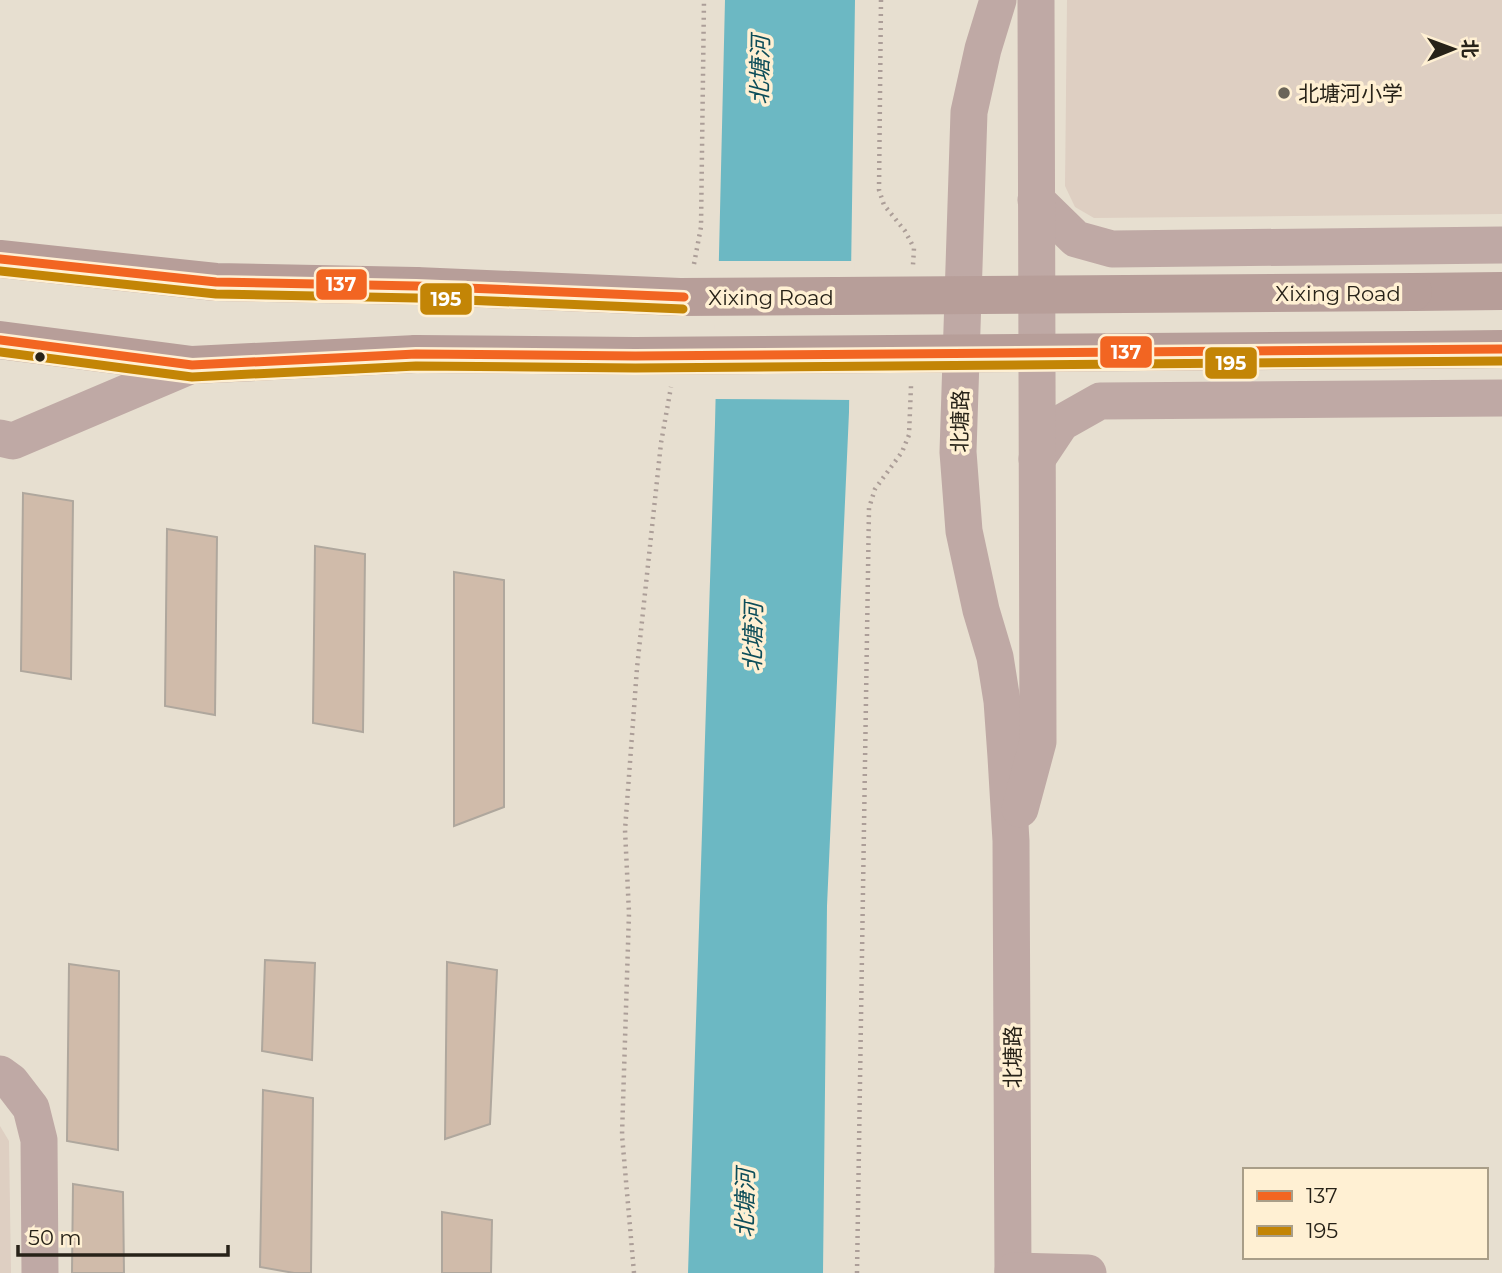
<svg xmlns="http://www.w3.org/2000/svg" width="1502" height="1273" font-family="Montserrat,'Noto Sans SC',sans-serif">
<rect width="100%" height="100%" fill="#e7dfd0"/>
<g fill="#decfc2">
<polygon points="1067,0 1502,0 1502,214 1094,218 1075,207 1065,186"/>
<polygon points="0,1126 9,1141 11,1273 0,1273"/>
</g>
<polygon fill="#6cb8c3" points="725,0 855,0 849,412 827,906 823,1273 688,1273 715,424"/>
<polygon fill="#e7dfd0" points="716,261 855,261 853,400 712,399"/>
<g fill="#d0bbaa" stroke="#afa79d" stroke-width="2">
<polygon points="23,493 73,501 71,679 21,671"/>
<polygon points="167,529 217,537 215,715 165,706"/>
<polygon points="315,546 365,554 363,732 313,723"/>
<polygon points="454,572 504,580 504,807 454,826"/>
<polygon points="265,960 315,963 312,1060 262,1051"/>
<polygon points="447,962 497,970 490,1124 445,1139"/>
<polygon points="69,964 119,971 118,1150 67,1141"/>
<polygon points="263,1090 313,1098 311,1273 294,1273 260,1267"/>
<polygon points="73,1184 123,1192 124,1273 72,1273"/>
<polygon points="442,1212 492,1220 491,1273 442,1273"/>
</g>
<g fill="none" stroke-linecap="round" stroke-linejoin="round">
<g stroke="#ac9e98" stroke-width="4.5" stroke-dasharray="2 5" stroke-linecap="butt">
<polyline points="881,0 879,190 884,205 905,231 914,248 913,265"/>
<polyline points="694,264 701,227 704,0"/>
<polyline points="634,1273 622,1135 629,913 625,830 637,668 661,443 671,387"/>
<polyline points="857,1273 869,508 875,489 902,452 909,435 911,386"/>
</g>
<g stroke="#bfa9a5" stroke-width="37">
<polyline points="998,0 983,49 969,112 958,452 964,531 981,610 995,657 1002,701 1006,757 1011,841 1013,1273"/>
<polyline points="1036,200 1076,239 1112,249 1502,245"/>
<polyline points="0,438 13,441 192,365"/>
<polyline points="1037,459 1061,423 1100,401 1502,398"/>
<polyline points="1020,809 1038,742 1036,0"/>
<polyline points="0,1074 11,1082 31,1108 39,1140 40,1273"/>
<polyline points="1013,1271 1088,1273"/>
</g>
<g stroke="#b79e99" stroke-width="38">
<polyline points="0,259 216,282 416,286"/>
<polyline points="1413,292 1502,291"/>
<polyline points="0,340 192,365 416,354"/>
<polyline points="1413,350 1502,349"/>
</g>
<g stroke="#b79e99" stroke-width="38">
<polyline points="416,286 680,297 1413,292"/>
<polyline points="416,354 635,356 1413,350"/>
</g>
<g stroke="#fff0d3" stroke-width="14">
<g id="bus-1">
<polyline points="0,259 216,282 416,286 684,297"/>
<polyline points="0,340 192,365 416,354 635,356 1502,349"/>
</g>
</g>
<g stroke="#fff0d3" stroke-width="14">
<g id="bus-2">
<polyline points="0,271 216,294 416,298 683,309"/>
<polyline points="0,352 192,377 416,366 635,368 1502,361"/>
</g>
</g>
<use href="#bus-1" stroke="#f26522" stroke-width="9"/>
<use href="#bus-2" stroke="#c38506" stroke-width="9"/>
</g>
<circle fill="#6a6458" stroke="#fff0d3" stroke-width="2.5" cx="1284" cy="93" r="7"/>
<circle fill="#272218" stroke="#fff0d3" stroke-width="2.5" cx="40" cy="357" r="6"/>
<g text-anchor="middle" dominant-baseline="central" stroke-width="7" stroke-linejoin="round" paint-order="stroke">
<g font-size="21" fill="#272218" stroke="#fff0d3" text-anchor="start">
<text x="1298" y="93">北塘河小学</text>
</g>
<g font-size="21" fill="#272218" stroke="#fff0d3">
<text x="1338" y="293">Xixing Road</text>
<text x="771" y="297">Xixing Road</text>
<text transform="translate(960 421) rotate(-89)">北塘路</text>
<text transform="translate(1012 1057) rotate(-90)">北塘路</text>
</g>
<g font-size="23" font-style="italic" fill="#0d4d59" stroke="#fff0d3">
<text transform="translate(760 70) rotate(-89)">北塘河</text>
<text transform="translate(753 637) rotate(-89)">北塘河</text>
<text transform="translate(745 1203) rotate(-89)">北塘河</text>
</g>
</g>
<g stroke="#fff0d3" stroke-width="2.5">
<rect x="315" y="268" width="53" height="33" rx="7" fill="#f26522"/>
<rect x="419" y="282" width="54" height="34" rx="7" fill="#c38506"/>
<rect x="1099" y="335" width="54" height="34" rx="7" fill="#f26522"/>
<rect x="1204" y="346" width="54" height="34" rx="7" fill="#c38506"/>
</g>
<g font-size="19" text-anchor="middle" font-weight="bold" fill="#fff">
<text x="341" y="291">137</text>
<text x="446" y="306">195</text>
<text x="1126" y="359">137</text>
<text x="1231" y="370">195</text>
</g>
<rect x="1243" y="1168" width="245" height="91" fill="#fff0d3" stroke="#a99e88" stroke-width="2"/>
<rect x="1257" y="1191" width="35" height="10" fill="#f26522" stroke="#a99e88" stroke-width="2"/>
<text x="1306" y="1203" font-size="21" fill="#272218">137</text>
<rect x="1257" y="1226" width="35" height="10" fill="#c38506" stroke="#a99e88" stroke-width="2"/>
<text x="1306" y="1238" font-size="21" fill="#272218">195</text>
<g transform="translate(1453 49) rotate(89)" stroke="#fff0d3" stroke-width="5" paint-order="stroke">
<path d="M0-5L12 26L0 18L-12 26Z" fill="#272218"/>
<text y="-10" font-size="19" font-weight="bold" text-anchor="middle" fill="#272218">北</text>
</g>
<path d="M18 1245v10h210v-10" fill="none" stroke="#272218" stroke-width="3.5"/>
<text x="28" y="1245" font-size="21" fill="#272218" stroke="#fff0d3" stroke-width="5" paint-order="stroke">50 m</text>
</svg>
